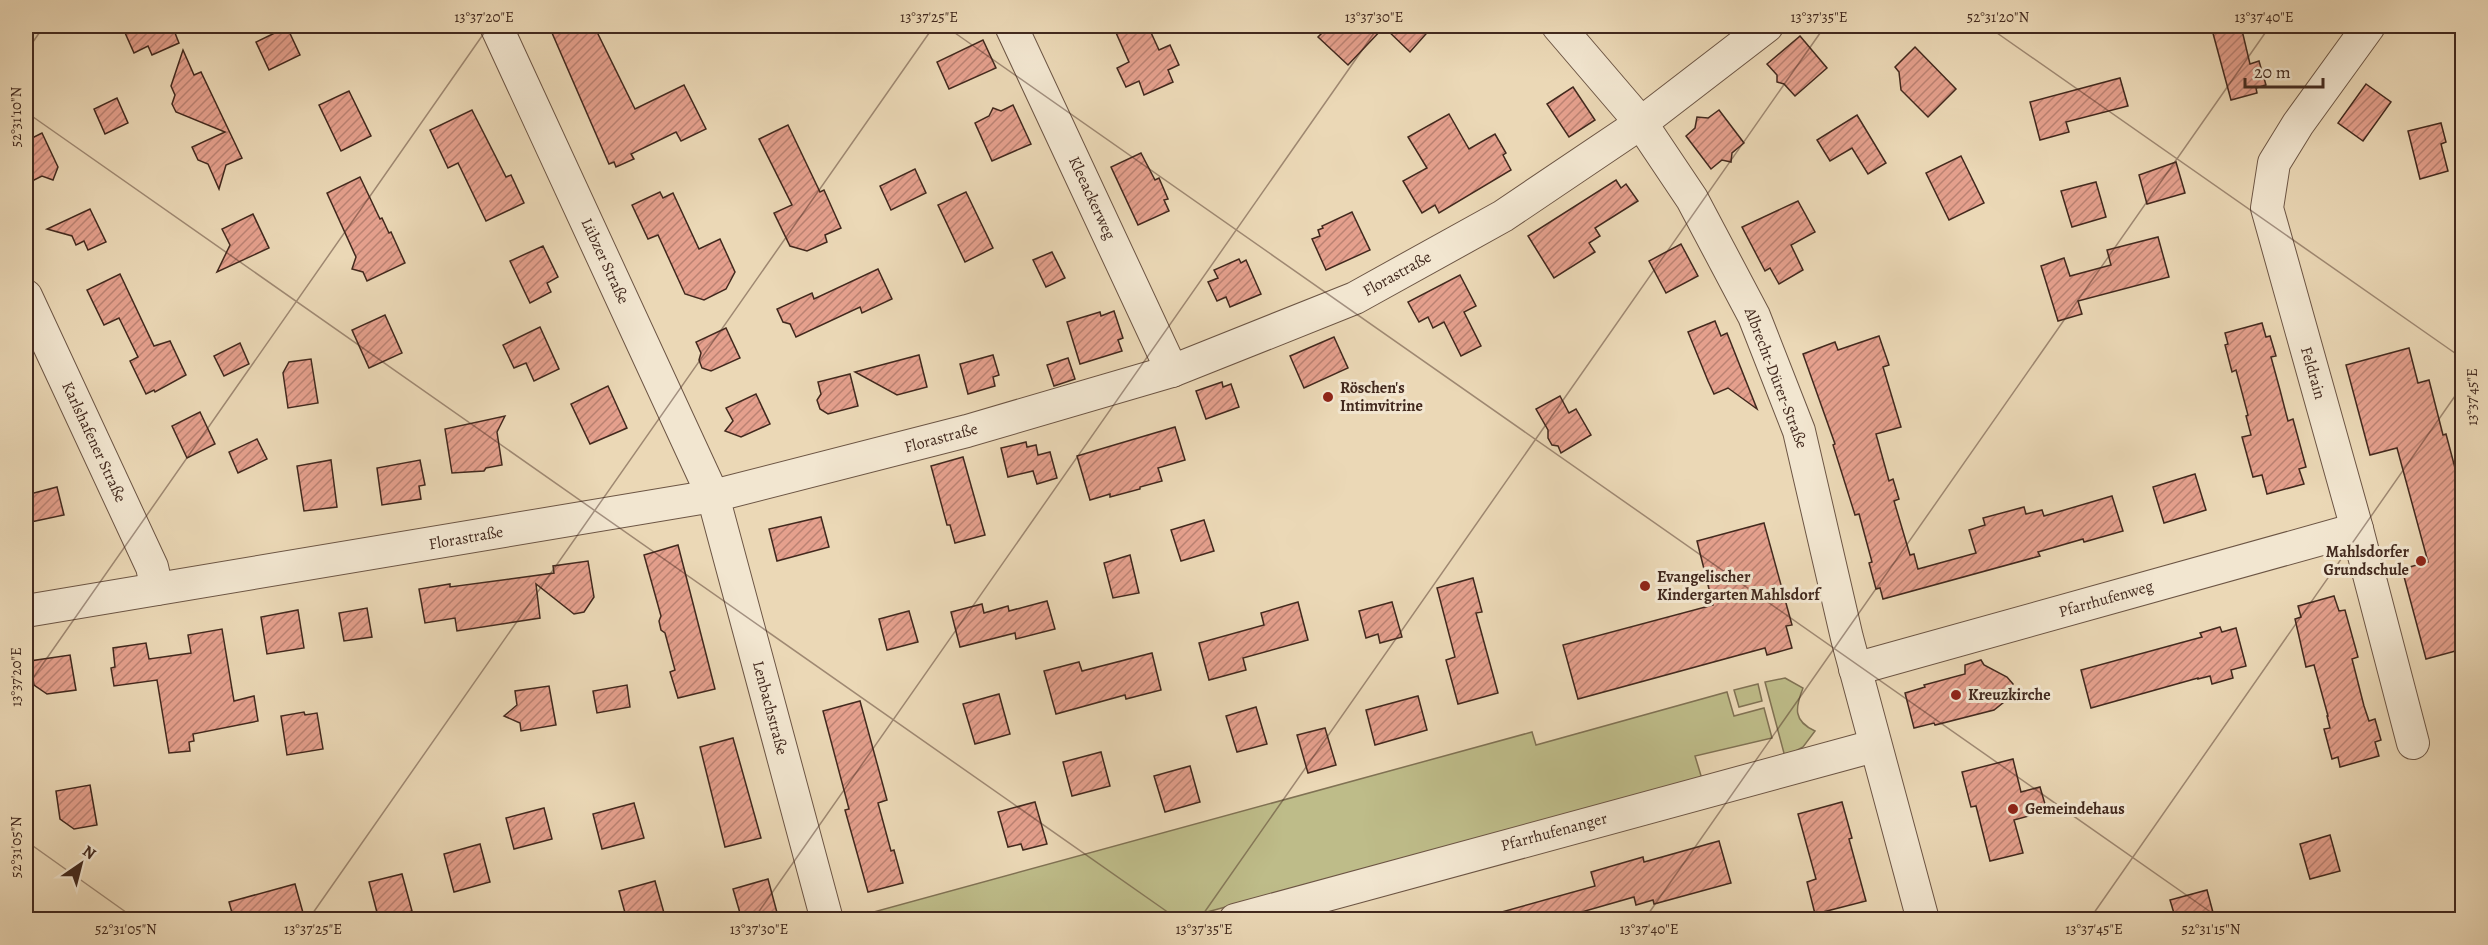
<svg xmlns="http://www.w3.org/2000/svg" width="2488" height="945" font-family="Alegreya,serif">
<defs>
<pattern id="building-hatch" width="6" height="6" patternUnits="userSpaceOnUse" patternTransform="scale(1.5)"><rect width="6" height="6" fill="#e5a08d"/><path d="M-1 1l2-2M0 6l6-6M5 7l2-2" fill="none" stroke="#bb8273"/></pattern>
</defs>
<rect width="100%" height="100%" fill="#ebd8b6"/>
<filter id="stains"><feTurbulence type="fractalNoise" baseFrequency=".00333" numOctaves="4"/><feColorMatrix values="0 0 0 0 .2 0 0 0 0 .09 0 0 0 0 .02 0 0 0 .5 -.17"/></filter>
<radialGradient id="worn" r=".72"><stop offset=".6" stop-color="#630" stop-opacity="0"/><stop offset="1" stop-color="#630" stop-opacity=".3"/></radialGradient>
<g fill="#bebc89" stroke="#807254" stroke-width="1.5">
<path d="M1785 678 1803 688C1795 708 1793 721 1815 731L1803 747 1785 757 1765 682Z"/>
<polygon points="1758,684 1762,701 1739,707 1734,690"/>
<polygon points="1727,692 1734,716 1764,708 1772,738 1695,756 1702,779 1181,919 860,920 859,916 1532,732 1536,745"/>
</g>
<g fill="url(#building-hatch)" stroke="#42291e" stroke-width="1.5">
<polygon points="122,26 192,26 175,33 179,43 152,55 148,46 134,53"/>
<polygon points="549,26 594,26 635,109 684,85 706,129 681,141 676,132 631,154 634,159 616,167 614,162 609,164"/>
<polygon points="1113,26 1148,26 1159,50 1170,45 1179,65 1168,70 1173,82 1144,95 1139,81 1126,87 1117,68 1129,62"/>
<polygon points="1329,26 1433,26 1410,52 1384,27 1348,65 1318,37"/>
<polygon points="2211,26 2241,26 2250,64 2259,61 2266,85 2256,88 2257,93 2231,100"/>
<polygon points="287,27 300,55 269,70 256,42"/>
<polygon points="1800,36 1827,68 1795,96 1784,84 1777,82 1777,75 1767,64"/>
<polygon points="983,40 996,68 949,89 937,62"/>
<polygon points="1915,47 1956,89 1928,117 1901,90 1899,72 1895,67"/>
<polygon points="183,50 194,75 201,72 242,158 226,165 219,189 208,164 198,160 192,147 225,132 176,112 172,104 175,95 171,86"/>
<polygon points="2120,78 2128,106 2066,122 2069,132 2040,140 2030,102"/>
<polygon points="2366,84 2391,102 2363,141 2338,123"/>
<polygon points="1573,87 1595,120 1569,137 1547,104"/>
<polygon points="349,91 371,136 341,151 319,105"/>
<polygon points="117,98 128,123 105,134 94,109"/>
<polygon points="1013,105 1031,144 992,161 975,123 989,116 993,108 1001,111"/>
<polygon points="472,110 506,177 511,175 524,203 486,221 458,163 448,168 430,130"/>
<polygon points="1719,110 1744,143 1732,153 1731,162 1722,160 1711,169 1686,136 1695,128 1697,117 1708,118"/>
<polygon points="1449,114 1469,149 1495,134 1506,153 1503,155 1511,170 1439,213 1435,205 1422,213 1403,181 1427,168 1408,137"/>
<polygon points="1857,115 1886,163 1868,174 1852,148 1830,161 1817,140"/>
<polygon points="2441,123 2446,142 2441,144 2448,171 2420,179 2408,131"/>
<polygon points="788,125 820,192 824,190 841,228 825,235 827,242 807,251 790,246 774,213 792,205 759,139"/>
<polygon points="42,133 58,167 53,180 42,176 26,184 26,141"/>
<polygon points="1141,153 1155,180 1159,178 1168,199 1164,200 1169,211 1138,225 1111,167"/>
<polygon points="1961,156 1984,203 1949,220 1926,173"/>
<polygon points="2176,162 2185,193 2147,204 2139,175"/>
<polygon points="915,169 926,193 891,210 880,186"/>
<polygon points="360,177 380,219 382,218 389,233 391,232 405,263 367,281 363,272 352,269 356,257 327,193"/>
<polygon points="1616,180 1621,188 1626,184 1638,201 1595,228 1600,236 1589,243 1595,252 1554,278 1528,236"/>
<polygon points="2096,182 2106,217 2072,227 2061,191"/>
<polygon points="660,192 663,198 673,193 699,249 720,239 735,272 726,289 704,300 685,294 658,235 648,239 632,205"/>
<polygon points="966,192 993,248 965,262 938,205"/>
<polygon points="1798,201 1815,232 1791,245 1803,270 1779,284 1770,268 1765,271 1742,227"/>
<polygon points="90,209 106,242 88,250 84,241 76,245 72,236 47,229"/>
<polygon points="1352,212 1370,250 1326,270 1312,239 1320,236 1318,230 1323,228 1322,226"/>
<polygon points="253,214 269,248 217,272 230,245 222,229"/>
<polygon points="2158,237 2169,277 2078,301 2082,314 2058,321 2041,266 2064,258 2070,276 2111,265 2107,250"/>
<polygon points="1681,244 1698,276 1666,293 1649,261"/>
<polygon points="543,246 558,277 547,283 551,292 530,303 510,261"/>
<polygon points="1052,252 1065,278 1046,287 1033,260"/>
<polygon points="1239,259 1241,263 1246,260 1261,294 1230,307 1226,297 1217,301 1208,282 1218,278 1214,270"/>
<polygon points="878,269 892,299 862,313 860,307 796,337 790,324 783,322 777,309 812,293 814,299"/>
<polygon points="120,274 154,346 170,341 186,375 155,392 154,390 146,394 130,361 138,357 119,318 104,325 87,290"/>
<polygon points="1460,275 1476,306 1464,312 1481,346 1461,356 1444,322 1433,328 1428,317 1419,322 1408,302"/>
<polygon points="1114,311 1123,338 1118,340 1122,351 1080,364 1067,322 1100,312 1101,316"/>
<polygon points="385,315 402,353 369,368 352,330"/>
<polygon points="1715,321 1721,336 1727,333 1757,409 1728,388 1714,394 1708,381 1688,332"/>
<polygon points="2262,323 2266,337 2270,336 2276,356 2271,357 2280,390 2288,421 2293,419 2306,467 2299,469 2304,484 2267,494 2262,475 2253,477 2242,437 2251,435 2246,416 2248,415 2236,370 2232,372 2225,345 2228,344 2225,333"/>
<polygon points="540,327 559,369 534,381 526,363 514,368 503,345"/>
<polygon points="726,328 740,358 711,371 702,368 699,360 701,353 696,342"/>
<polygon points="1879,336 1889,365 1883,367 1901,427 1876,434 1889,481 1893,479 1899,499 1894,501 1910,555 1914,554 1918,569 1976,553 1969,530 1985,525 1983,518 2024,507 2026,514 2042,510 2044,516 2112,496 2123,531 2084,542 2083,539 2038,552 2040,556 1883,599 1880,588 1876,589 1869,563 1872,562 1859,514 1855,515 1833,445 1835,444 1803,354 1835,342 1838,350"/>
<polygon points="1334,337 1348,368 1304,388 1290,356"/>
<polygon points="240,343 249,364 224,376 214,356"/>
<polygon points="2409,348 2418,383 2429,380 2443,435 2446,434 2463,498 2463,649 2426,659 2402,569 2428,562 2397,448 2370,455 2346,365"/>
<polygon points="919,355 927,387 897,395 855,372"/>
<polygon points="993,355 999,375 993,377 995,386 968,394 960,364"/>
<polygon points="1068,358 1075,379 1054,386 1047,365"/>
<polygon points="311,359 318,403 288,408 283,373 289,362"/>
<polygon points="850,374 858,406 828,414 820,409 817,400 821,394 818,382"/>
<polygon points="1222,382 1223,387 1231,384 1239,407 1206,419 1196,391"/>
<polygon points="608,386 627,428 590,444 571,404"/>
<polygon points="756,394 770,424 741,437 725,431 733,421 726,408"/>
<polygon points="1560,396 1569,413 1576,409 1591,435 1561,453 1558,446 1552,445 1548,438 1548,430 1536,409"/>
<polygon points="200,412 215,444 187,458 172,426"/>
<polygon points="505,416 497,432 502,465 486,468 484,471 452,473 445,429"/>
<polygon points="1175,427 1185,460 1158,468 1162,481 1140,487 1140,489 1110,497 1110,494 1090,500 1077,456"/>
<polygon points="257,439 267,459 238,473 229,452"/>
<polygon points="1026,442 1027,447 1036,445 1038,455 1050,452 1057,478 1037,484 1033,471 1008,477 1001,448"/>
<polygon points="963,457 985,535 955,543 950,525 947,525 931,466"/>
<polygon points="331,460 337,507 304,511 297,466"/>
<polygon points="420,460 425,485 419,486 421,499 382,505 377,468"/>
<polygon points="2195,474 2206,510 2164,523 2153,487"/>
<polygon points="57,487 64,515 26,523 26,495"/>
<polygon points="821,517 829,547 777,561 769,529"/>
<polygon points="1204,520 1214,551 1181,561 1171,530"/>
<polygon points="1764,523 1792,625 1786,626 1792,648 1767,655 1765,648 1578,699 1563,645 1713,605 1697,541"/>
<polygon points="678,545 715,689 678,698 670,672 675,670 665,633 661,630 659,621 661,616 644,555"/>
<polygon points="1130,555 1139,593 1113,598 1104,563"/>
<polygon points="588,561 594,597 584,612 574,614 536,584 540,618 457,631 455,618 425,623 419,589 450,584 450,587 554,573 553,566"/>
<polygon points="1473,578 1482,612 1476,613 1498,693 1458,704 1446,660 1455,657 1437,588"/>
<polygon points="2334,596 2339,611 2345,610 2358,657 2352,659 2364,706 2369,721 2375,719 2381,740 2375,742 2379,756 2340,767 2338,757 2332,759 2324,729 2330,728 2327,716 2328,716 2314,665 2306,667 2295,619 2301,617 2298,606"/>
<polygon points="1047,601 1055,629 1016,639 1015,633 960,647 951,612 982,604 984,613 1008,606 1009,611"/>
<polygon points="1298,602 1308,640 1243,658 1246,670 1209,680 1199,643 1264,625 1261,613"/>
<polygon points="1392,602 1402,637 1380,643 1378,634 1366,638 1359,611"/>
<polygon points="367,608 372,637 344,641 339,613"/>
<polygon points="298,610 304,648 267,654 261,617"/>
<polygon points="909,611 918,642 887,650 879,619"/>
<polygon points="2220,627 2222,632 2236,628 2246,666 2231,670 2233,678 2212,684 2210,676 2198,679 2198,678 2091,708 2081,670 2202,637 2200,633"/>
<polygon points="222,629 234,701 254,696 258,721 193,734 194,741 189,742 190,751 169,753 157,680 114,686 111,668 115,667 113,648 146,643 149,659 191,653 188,635"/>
<polygon points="1152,653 1161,690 1126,699 1125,695 1056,714 1044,671 1079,662 1082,671"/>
<polygon points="70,655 76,690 47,694 34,685 30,661"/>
<polygon points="1981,660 1984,665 2007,677 2013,684 2009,698 1994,710 1935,725 1934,723 1914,728 1905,693 1925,687 1924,685 1965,674 1965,665"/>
<polygon points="627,685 630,707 597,713 593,691"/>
<polygon points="549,686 556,725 521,731 520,723 504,716 517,705 515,691"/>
<polygon points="999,694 1010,734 975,744 963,704"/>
<polygon points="1418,696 1427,730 1375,745 1366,710"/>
<polygon points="860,701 887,800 878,803 891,851 894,850 903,883 868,892 845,810 849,809 823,711"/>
<polygon points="1256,707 1267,744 1237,752 1226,716"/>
<polygon points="304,712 305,715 317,713 323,749 287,755 281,716"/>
<polygon points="1325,728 1336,765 1308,773 1297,735"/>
<polygon points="733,738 761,838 725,847 700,747"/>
<polygon points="1101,752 1110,786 1072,796 1063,762"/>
<polygon points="2013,759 2021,792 2040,787 2047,811 2014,820 2023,853 1990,861 1976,806 1971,807 1962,772"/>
<polygon points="1190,766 1200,802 1165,812 1154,776"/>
<polygon points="90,785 97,825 74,829 60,819 56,791"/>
<polygon points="1035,802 1047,844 1023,850 1021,844 1008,847 998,812"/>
<polygon points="1842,802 1852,838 1849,839 1866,901 1815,914 1807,882 1816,879 1798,814"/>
<polygon points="634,803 644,838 602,849 593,814"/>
<polygon points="544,808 552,839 514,849 506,818"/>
<polygon points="2330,835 2340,871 2310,879 2300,844"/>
<polygon points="1719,841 1731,883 1654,904 1653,900 1636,905 1634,897 1578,913 1580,920 1499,920 1498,913 1595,886 1591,872 1643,857 1644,862"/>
<polygon points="480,844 490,882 454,892 444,854"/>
<polygon points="402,874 412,911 379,920 369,882"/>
<polygon points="768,879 779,920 742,920 733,889"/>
<polygon points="655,881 666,920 627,920 619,891"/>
<polygon points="295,884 305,920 234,920 229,902"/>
<polygon points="2207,890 2215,920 2176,920 2170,900"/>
</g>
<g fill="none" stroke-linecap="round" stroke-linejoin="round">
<g stroke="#6c5544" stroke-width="34">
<g id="street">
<polyline points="496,26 713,496 827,920"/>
<polyline points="1011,26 1172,371"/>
<polyline points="1558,26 1641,123 1692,199 1754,316 1799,431 1847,638 1923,920"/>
<polyline points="2369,26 2298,124 2274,163 2267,208 2357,529 2413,743"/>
<polyline points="26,296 152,567 157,589"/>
<polyline points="26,611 713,496 967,431 1172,371 1355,298 1503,216 1641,123 1767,26"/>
<polyline points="1855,669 2357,529"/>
<polyline points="1235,920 1874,746"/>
</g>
</g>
<use href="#street" stroke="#f2e6d0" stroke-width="32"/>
</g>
<path fill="none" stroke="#42291e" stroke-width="1.5" stroke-opacity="0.45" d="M945 26 2222 920M1987 26 2462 358M26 52 44 26M26 112 1179 920M26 688 489 26M26 841 137 920M308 920 934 26M753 920 1379 26M1199 920 1825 26M1644 920 2270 26M2089 920 2462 386"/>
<g fill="#8f2418" stroke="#f2e6d0" stroke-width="2">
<circle cx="1328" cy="397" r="6"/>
<circle cx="2421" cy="561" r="6"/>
<circle cx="1645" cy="586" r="6"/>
<circle cx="1956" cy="695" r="6"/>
<circle cx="2013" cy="809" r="6"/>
</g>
<g text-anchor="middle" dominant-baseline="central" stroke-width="6" stroke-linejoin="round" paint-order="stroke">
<g font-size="16" fill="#42291e" stroke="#f2e6d0">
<text transform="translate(1092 198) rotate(65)">Kleeackerweg</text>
<text transform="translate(605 261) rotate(65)">Lübzer Straße</text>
<text transform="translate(1397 274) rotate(-29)">Florastraße</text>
<text transform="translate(2313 373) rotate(74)">Feldrain</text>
<text transform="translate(1776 378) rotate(69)">Albrecht-Dürer-Straße</text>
<text transform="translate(941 438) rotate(-15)">Florastraße</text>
<text transform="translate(94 442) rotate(65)">Karlshafener Straße</text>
<text transform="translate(466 538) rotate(-10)">Florastraße</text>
<text transform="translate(2106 599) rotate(-16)">Pfarrhufenweg</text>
<text transform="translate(770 708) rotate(75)">Lenbachstraße</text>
<text transform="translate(1554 832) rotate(-15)">Pfarrhufenanger</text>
</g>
<g font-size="16" font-weight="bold" fill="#42291e" stroke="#f2e6d0" text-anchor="start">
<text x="1340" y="388">Röschen's<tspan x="1340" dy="18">Intimvitrine</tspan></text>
<text x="2409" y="552" text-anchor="end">Mahlsdorfer<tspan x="2409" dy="18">Grundschule</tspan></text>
<text x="1657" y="577">Evangelischer<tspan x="1657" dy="18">Kindergarten Mahlsdorf</tspan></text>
<text x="1968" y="695">Kreuzkirche</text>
<text x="2025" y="809">Gemeindehaus</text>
</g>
</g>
<rect width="2488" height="945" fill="none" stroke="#ebd8b6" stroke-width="66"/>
<g transform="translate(81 864) rotate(35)" stroke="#f2e6d0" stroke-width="4.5" paint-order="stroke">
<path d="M0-4.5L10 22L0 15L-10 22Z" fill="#42291e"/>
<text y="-9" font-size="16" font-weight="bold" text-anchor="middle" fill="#42291e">N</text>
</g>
<path d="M2245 78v9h78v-9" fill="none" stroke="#42291e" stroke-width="3"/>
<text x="2254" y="78" font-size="18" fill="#42291e" stroke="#f2e6d0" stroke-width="4.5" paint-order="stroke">20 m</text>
<rect x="33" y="33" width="2422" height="879" fill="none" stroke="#42291e" stroke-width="2"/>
<g font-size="15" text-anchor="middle" fill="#42291e">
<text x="484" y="22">13°37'20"E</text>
<text x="929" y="22">13°37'25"E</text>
<text x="1374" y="22">13°37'30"E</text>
<text x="1819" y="22">13°37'35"E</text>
<text x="1998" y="22">52°31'20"N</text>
<text x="2264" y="22">13°37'40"E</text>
<text transform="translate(16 117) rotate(-90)" y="5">52°31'10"N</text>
<text transform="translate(2472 397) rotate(-90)" y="5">13°37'45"E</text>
<text transform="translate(16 677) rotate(-90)" y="5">13°37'20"E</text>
<text transform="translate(16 847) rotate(-90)" y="5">52°31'05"N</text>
<text x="126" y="934">52°31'05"N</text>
<text x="313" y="934">13°37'25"E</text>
<text x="759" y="934">13°37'30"E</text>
<text x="1204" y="934">13°37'35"E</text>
<text x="1649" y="934">13°37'40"E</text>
<text x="2094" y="934">13°37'45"E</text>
<text x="2211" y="934">52°31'15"N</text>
</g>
<rect width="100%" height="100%" filter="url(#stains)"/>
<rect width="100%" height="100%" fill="url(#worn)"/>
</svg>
